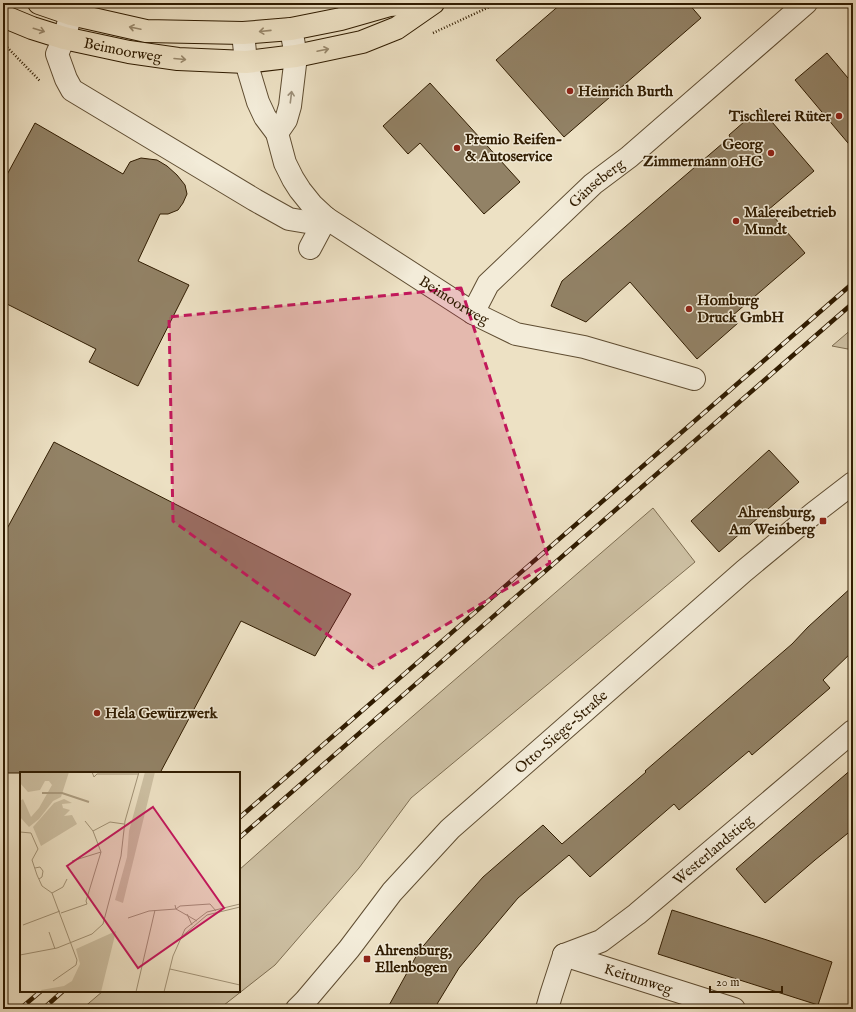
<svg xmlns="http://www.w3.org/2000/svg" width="856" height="1012" font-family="'IM FELL English',serif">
<rect width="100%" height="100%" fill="#ede1c4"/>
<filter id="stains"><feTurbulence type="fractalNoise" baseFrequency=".005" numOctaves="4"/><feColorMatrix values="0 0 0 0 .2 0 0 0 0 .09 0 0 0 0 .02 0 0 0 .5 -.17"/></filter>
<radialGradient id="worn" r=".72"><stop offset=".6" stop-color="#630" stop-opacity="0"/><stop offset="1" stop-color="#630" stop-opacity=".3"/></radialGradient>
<g fill="#cdc0a3" stroke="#7e6e52">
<polygon points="853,328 853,350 832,346"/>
<polygon points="653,508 695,562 411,798 359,868 275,965 219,1009 82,1009 103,991 239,991 239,870 376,748"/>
</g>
<g fill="#928266" stroke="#301c01">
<polygon points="562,3 688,3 701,18 564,137 496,60"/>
<polygon points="827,53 853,84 853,149 795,80"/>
<polygon points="430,83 520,182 484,214 420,143 408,154 383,126"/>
<polygon points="760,108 814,171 768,210 805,253 732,316 738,323 697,359 630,282 586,322 551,306 562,281 730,137 729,135"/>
<polygon points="35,123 123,174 130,162 141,158 157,160 167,166 177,175 185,185 187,194 183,203 178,210 168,214 160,214 138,261 189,285 138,386 89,362 96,349 3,302 3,182"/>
<polygon points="54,442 351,594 315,656 241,621 160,773 3,773 3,536"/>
<polygon points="769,450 799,482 719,552 691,521"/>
<polygon points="853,586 853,651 823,680 830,688 752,755 749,751 679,810 674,804 590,877 569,855 518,898 459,968 434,1009 387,1009 419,951 446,919 483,877 543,825 562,844 646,772 645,771 792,644 808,627"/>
<polygon points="853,768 853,829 815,860 765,903 736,869"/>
<polygon points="672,910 767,940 832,962 818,1005 658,954"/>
</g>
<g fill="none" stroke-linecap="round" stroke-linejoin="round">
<g stroke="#5f4d32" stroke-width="24">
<g id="minor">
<polyline points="71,14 64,38 57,54 66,79 72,90 255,200 289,219 307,222 326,218"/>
<path id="s1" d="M243 33 246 62 258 102 265 117 277 133 285 163 293 179 300 190 312 205 326 218 473 313 516 334 584 347 694 379"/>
<polyline points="277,133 286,120 290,106 296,56 291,29"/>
<polyline points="310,248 326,218"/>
<path id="s2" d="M473 313 488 284 593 184 629 157 806 3"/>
<path id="s3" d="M564 955 601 941 637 914 853 731"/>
<path id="s4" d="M564 955 734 1009"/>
<path id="s5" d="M297 1009 305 1001 349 949 392 892 450 829 744 571 814 513 853 483"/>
<polyline points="547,1009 551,995 564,955"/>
</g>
</g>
<g stroke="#301c01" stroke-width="24">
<g id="major">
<polyline points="39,3 71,14 146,31 243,33 291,29 341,19 390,5 413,3"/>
<path id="s6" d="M3 16 32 28 64 38 129 52 178 59 246 62 296 56 362 42 397 28 433 3"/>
</g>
</g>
<g stroke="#301c01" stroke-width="2.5" stroke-dasharray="1 2" stroke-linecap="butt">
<polyline points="433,33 498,3"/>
<polyline points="3,43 40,81"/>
</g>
<use href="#minor" stroke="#f3ecd9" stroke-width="22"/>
<use href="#major" stroke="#ede1c4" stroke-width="22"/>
<g stroke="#301c01" stroke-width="4.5">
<g id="rail">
<polyline points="239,818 853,283"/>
<polyline points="239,838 853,303"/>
<polyline points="20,1009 41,991"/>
<polyline points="43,1009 63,991"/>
</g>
</g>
<use href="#rail" stroke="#f3ecd9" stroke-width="3" stroke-dasharray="9" stroke-linecap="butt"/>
</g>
<defs><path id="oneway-shaft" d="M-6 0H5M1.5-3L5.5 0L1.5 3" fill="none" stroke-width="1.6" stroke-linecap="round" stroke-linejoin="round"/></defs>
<g stroke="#98886c">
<use href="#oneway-shaft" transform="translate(135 28) rotate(-168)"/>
<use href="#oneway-shaft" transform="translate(39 30) rotate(17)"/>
<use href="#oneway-shaft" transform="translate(265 31) rotate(174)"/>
<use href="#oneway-shaft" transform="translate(323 50) rotate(-12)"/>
<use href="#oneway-shaft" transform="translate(180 59) rotate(5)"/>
</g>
<use stroke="#9b8e78" href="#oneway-shaft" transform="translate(291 97) rotate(-83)"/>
<path fill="#c2185b" fill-opacity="0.2" stroke="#c2185b" stroke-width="3" stroke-dasharray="8 5" stroke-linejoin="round" d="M461 288 550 563 373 668 173 521 169 317Z"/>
<g fill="#8f2418" stroke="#f3ecd9" stroke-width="1.5">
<circle cx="570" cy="91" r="4"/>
<circle cx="839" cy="116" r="4"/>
<circle cx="457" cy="148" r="4"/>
<circle cx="771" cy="153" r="4"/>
<circle cx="736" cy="221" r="4"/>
<circle cx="689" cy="309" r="4"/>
<rect x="819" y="517" width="8" height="8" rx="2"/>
<circle cx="97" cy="713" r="4"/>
<rect x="363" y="955" width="8" height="8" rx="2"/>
</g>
<g text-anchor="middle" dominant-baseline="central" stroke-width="3" stroke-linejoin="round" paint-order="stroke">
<g font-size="15" fill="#301c01" stroke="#f3ecd9">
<text stroke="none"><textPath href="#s6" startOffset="125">Beimoorweg</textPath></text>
<text stroke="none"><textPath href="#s2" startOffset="181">Gänseberg</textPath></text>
<text stroke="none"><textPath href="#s1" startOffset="360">Beimoorweg</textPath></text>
<text stroke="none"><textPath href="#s5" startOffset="384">Otto-Siege-Straße</textPath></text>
<text stroke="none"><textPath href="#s3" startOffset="184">Westerlandstieg</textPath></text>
<text stroke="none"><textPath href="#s4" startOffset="78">Keitumweg</textPath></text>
</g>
<g font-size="15" font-weight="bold" fill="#301c01" stroke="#f3ecd9" text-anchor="start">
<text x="578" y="91">Heinrich Burth</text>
<text x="831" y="116" text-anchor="end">Tischlerei Rüter</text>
<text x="465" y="139">Premio Reifen-<tspan x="465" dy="17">&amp; Autoservice</tspan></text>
<text x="763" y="144" text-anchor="end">Georg<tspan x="763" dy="17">Zimmermann oHG</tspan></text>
<text x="744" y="212">Malereibetrieb<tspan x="744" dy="17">Mundt</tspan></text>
<text x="697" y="300">Homburg<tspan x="697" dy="17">Druck GmbH</tspan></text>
<text x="815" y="512" text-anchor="end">Ahrensburg,<tspan x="815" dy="17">Am Weinberg</tspan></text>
<text x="105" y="713">Hela Gewürzwerk</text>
<text x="375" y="950">Ahrensburg,<tspan x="375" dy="17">Ellenbogen</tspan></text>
</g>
</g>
<g transform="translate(20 772)">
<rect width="220" height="220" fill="#ede1c4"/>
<path d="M0 0H49L41 25 33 29 19 47 9 55 0 45V29L3 27 11 45 19 36 32 13 29 9H25L20 18 8 20 0 11ZM125 0H135L103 131 95 128 107 85 109 59ZM44 27 52 31 42 32 43 36 50 38 44 44 52 43 57 52 21 74 13 55 34 31ZM96 159 81 220H22L21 218 44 214 52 209 60 192 56 177Z" fill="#cdc0a3"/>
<path fill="none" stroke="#ad9e82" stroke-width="2" d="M22 21H42L69 30"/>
<path fill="none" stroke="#a19276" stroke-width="1" d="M72 0 74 5 77 2H119M65 49 73 59M0 60 11 61 18 77 12 88 17 103 22 114 32 121 57 188 56 193 33 209M81 80 73 59 90 50 104 52M52 89 81 80M15 96 20 95 23 99 22 105 19 107M32 121 43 115 47 107M155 133 156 137 160 134 190 132 196 139M41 141 67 132 66 129 81 80M167 142 172 153M108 146 129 139 156 137 177 149M3 153 40 139M29 160 35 177M160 166 187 143 220 135M0 183 37 176 72 162 83 152 101 84 105 49 119 0M150 197 220 213M116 220 135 138M144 220 153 184 165 157 187 140 220 132"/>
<path fill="#c2185b" fill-opacity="0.15" stroke="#c2185b" stroke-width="2" d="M133 35 204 136 118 196 47 94Z"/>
<rect width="220" height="220" fill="none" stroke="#301c01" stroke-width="2"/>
</g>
<rect width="856" height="1012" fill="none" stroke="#ede1c4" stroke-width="16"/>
<rect x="4" y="4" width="848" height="1004" fill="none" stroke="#301c01" stroke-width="2"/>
<rect x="8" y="8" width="840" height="996" fill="none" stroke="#301c01"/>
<path d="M710 986v6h72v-6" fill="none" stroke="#301c01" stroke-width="2"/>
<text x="716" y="986" font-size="12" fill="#301c01" stroke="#f3ecd9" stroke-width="3" paint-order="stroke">20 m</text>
<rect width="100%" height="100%" filter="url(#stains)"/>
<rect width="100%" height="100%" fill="url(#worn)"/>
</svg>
